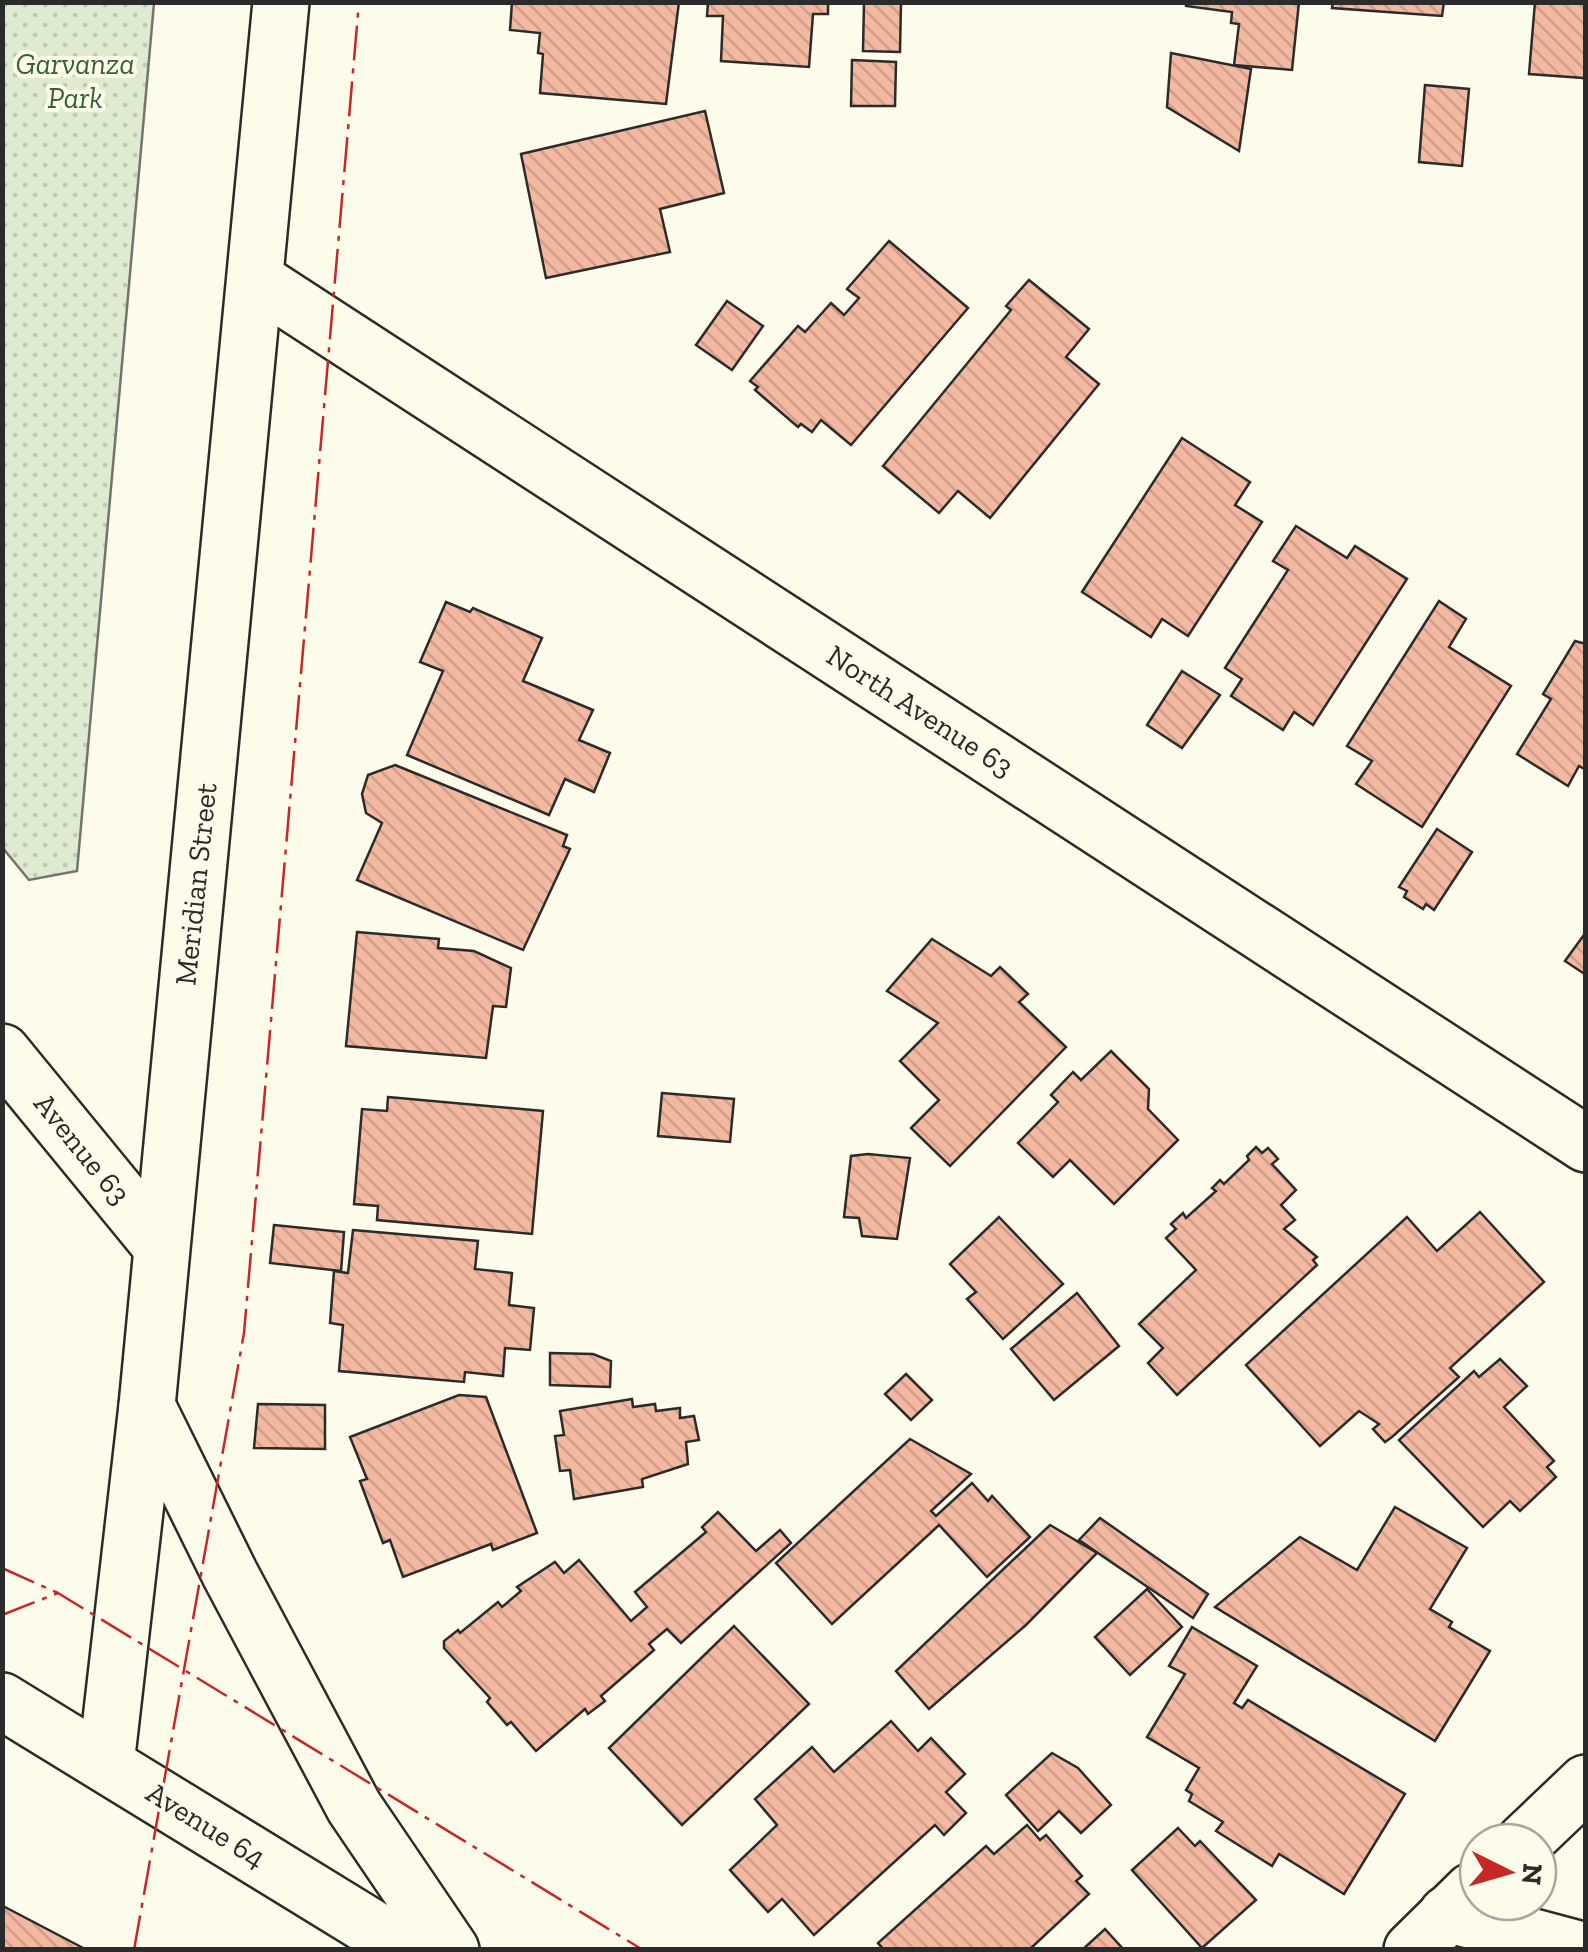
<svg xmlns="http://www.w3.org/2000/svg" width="1588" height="1952" font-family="'Zilla Slab',serif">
<defs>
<pattern id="park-dots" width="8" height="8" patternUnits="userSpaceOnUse" patternTransform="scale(2.5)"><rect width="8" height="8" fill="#deebd1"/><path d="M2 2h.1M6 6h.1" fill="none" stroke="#bfcab4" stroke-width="1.8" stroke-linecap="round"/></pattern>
<pattern id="building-back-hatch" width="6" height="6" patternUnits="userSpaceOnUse" patternTransform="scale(2.5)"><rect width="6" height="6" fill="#f2b8a0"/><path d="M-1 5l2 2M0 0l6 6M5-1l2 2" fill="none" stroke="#d09e8a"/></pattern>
</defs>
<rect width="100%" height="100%" fill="#fdfbea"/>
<polygon fill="url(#park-dots)" stroke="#74746e" stroke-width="2.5" points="3,2 154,3 77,871 29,880 2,847"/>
<g fill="url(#building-back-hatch)" stroke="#2b2b2b" stroke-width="2.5">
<polygon points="512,2 679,2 666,104 540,93 543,54 538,53 540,33 510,30"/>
<polygon points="708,2 828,2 828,14 813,14 809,67 721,61 723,16 707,16"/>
<polygon points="864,2 901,2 900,52 863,51"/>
<polygon points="1186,2 1299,2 1292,70 1234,65 1239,24 1231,23 1232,12 1186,6"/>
<polygon points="1333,2 1444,2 1442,16 1332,8"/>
<polygon points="1535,2 1586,2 1586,82 1583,78 1529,74"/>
<polygon points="1171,53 1251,69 1239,151 1167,107"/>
<polygon points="852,60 896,62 895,106 851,106"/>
<polygon points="1425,85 1469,89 1462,166 1419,162"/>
<polygon points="705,111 724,193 660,209 670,252 546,278 521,154"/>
<polygon points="889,241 968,308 851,445 821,420 812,432 801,424 798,427 755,390 758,387 750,381 798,326 805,332 831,303 844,315 859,298 847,289"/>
<polygon points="1029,280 1089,329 1066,357 1099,384 990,518 958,491 939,513 883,466 1011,310 1006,306"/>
<polygon points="727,301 763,326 732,370 696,345"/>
<polygon points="1182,438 1250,482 1235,505 1262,522 1188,636 1162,619 1151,637 1082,592"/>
<polygon points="1296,526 1347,558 1355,546 1407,579 1313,725 1294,712 1283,730 1231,696 1242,679 1225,668 1288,570 1273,561"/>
<polygon points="1439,601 1466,619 1449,647 1511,686 1422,827 1356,784 1372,761 1347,746"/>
<polygon points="446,602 470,612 473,608 542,638 523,681 593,710 579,740 610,753 594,792 565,779 549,815 407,755 443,671 420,662"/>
<polygon points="1575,641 1586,644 1586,770 1579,766 1568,786 1517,754 1551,699 1543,694"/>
<polygon points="1182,671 1220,695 1182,748 1147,725"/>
<polygon points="395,765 567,835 563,846 570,849 523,950 357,880 382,823 366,813 362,794 368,775"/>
<polygon points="1437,829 1472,852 1434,910 1426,904 1423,909 1404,897 1407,891 1399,887"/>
<polygon points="357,932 439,939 438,948 474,951 511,968 506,1007 493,1006 486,1058 346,1046"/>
<polygon points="1586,932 1586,975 1565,961"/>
<polygon points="932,939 991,976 1000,967 1028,994 1019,1002 1066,1047 950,1166 911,1128 939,1100 900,1061 938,1023 887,991"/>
<polygon points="1111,1051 1149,1089 1148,1109 1178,1140 1114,1204 1070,1160 1053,1177 1018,1143 1058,1102 1051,1095 1073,1072 1081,1080"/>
<polygon points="662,1093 734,1099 730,1142 658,1136"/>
<polygon points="388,1097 543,1111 532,1234 377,1220 378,1206 354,1204 362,1109 387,1111"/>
<polygon points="1256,1147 1262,1153 1268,1148 1278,1159 1272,1164 1296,1190 1281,1205 1295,1220 1284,1229 1317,1257 1313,1260 1317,1265 1177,1395 1148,1363 1163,1348 1139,1324 1196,1270 1166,1238 1176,1229 1171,1224 1183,1213 1186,1218 1216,1191 1212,1188 1220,1180 1224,1184 1249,1160 1247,1156"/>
<polygon points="868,1154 910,1158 897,1239 862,1236 859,1218 844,1217 851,1156"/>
<polygon points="1480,1212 1544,1282 1450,1368 1459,1377 1392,1437 1385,1442 1373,1429 1379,1424 1359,1411 1320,1446 1246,1365 1407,1217 1437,1251"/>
<polygon points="999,1217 1063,1284 1003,1339 967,1299 976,1292 950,1264"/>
<polygon points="274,1225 344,1232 341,1271 270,1263"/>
<polygon points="353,1230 478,1241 475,1269 512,1273 509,1305 534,1308 530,1350 505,1348 503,1376 465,1372 464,1382 339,1371 343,1325 330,1323 334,1271 348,1273"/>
<polygon points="1077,1293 1119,1346 1054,1400 1011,1349"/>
<polygon points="550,1353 593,1354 611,1361 610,1387 550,1385"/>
<polygon points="1500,1359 1527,1386 1504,1407 1554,1461 1547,1467 1556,1477 1520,1511 1510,1501 1483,1527 1399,1440 1474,1371 1479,1377"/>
<polygon points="906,1374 932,1400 911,1420 885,1394"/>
<polygon points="459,1395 486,1397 537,1533 493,1550 491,1544 403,1577 390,1540 383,1543 360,1481 367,1479 350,1437"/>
<polygon points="632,1399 633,1407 655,1404 656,1411 680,1408 680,1418 694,1416 699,1440 686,1442 688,1464 642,1479 643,1487 574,1499 570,1470 560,1471 555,1436 564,1435 560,1411"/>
<polygon points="258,1404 325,1405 325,1449 254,1448"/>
<polygon points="910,1439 971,1474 931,1511 936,1516 972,1483 988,1501 992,1496 1030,1537 987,1577 939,1525 832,1624 776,1563"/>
<polygon points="1395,1507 1467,1548 1430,1609 1452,1622 1449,1627 1490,1651 1435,1741 1215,1607 1300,1537 1357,1570"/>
<polygon points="718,1512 756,1551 780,1530 791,1543 681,1643 667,1629 649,1644 654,1650 601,1696 605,1701 588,1714 585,1709 536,1751 511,1722 507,1725 487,1702 490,1698 444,1648 444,1641 458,1630 460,1633 498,1602 502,1607 521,1591 517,1587 555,1562 564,1573 579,1560 631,1621 647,1607 635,1592 706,1532 702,1527"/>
<polygon points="1100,1518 1208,1594 1193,1618 1079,1540"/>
<polygon points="1050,1525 1097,1553 1026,1625 929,1709 896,1671"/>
<polygon points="1147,1589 1182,1627 1130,1675 1095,1637"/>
<polygon points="734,1626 809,1704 682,1825 609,1748"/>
<polygon points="1192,1627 1257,1666 1234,1703 1242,1708 1248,1700 1405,1794 1344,1894 1279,1854 1272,1866 1216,1831 1223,1822 1189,1801 1192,1794 1186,1790 1199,1768 1147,1737 1185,1674 1169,1666"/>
<polygon points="891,1721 918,1751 931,1738 965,1774 946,1792 966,1813 944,1835 935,1825 814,1935 782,1899 768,1912 730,1870 777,1825 755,1799 812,1747 834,1772"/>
<polygon points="1052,1753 1078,1768 1111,1805 1081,1833 1059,1811 1038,1831 1006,1795"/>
<polygon points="1027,1825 1040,1840 1046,1835 1082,1876 1076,1881 1089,1894 1029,1950 884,1950 878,1943 986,1846 994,1854"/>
<polygon points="1178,1828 1195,1846 1200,1841 1256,1900 1202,1948 1132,1870"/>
<polygon points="3,1906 87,1950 2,1950"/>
<polygon points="1105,1929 1124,1950 1082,1950"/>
</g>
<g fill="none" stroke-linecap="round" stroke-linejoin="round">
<g stroke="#2b2b2b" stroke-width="60">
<g id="minor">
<polyline points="255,279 1586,1144"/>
<polyline points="2,1052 161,1246"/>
<polyline points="1524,1842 1586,1783"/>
<polyline points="1447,1914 1582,1950"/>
<polyline points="1412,1950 1472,1891"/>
</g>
</g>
<g stroke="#2b2b2b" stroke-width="60">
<g id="tertiary">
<polyline points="147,1406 230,1574 354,1807 451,1950"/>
<polyline points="2,1701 408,1950"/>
<polyline points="106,1764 147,1406 281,2"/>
</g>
</g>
<use href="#minor" stroke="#fdfbea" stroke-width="55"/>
<use href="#tertiary" stroke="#fdfbea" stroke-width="55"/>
<g stroke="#c62828" stroke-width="2.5" stroke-dasharray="35 8 5 8" stroke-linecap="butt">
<polyline points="2,1568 58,1593 643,1950"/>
<polyline points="2,1615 58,1593"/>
<polyline points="134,1950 244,1333 359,2"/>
</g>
</g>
<g text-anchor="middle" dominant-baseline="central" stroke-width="8" stroke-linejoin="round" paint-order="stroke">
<g font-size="30" font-style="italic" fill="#34623c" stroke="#fdfbea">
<text x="75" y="64">Garvanza<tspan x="75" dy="34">Park</tspan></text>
</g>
<g font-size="30" fill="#2b2b2b" stroke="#fdfbea">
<text transform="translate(920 711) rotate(33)">North Avenue 63</text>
<text transform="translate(196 884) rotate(-84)">Meridian Street</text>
<text transform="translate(82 1149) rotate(51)">Avenue 63</text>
<text transform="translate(206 1825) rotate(32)">Avenue 64</text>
</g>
</g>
<rect width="1588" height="1952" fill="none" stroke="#2b2b2b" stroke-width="10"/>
<g transform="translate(1508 1872) rotate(95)"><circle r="48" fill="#fdfbea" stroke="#a9a89e" stroke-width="2.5"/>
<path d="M0-8L18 38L0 25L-18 38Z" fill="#c62828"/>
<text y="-15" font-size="28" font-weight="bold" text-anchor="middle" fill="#2b2b2b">N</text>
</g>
</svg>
